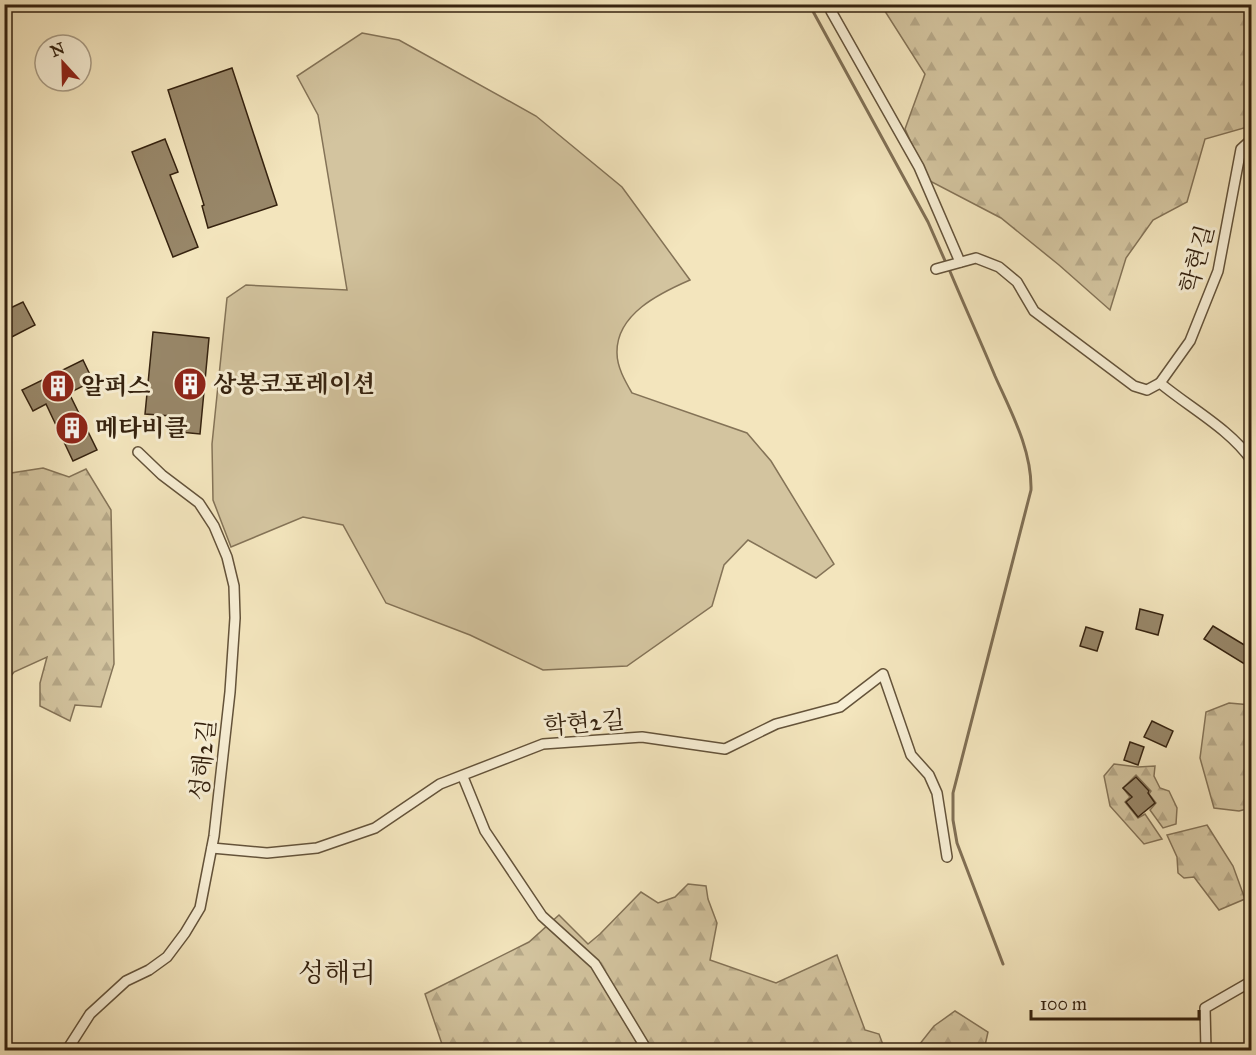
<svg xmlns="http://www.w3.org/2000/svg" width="1256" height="1055" font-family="'IM FELL Great Primer','Noto Serif KR',serif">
<defs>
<pattern id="forest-firs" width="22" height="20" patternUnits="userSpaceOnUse" patternTransform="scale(1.5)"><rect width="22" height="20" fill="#d3c49f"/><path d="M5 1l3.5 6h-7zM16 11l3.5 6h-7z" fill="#b6a888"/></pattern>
</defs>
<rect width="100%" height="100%" fill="#f3e5bd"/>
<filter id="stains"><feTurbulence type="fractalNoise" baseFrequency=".00333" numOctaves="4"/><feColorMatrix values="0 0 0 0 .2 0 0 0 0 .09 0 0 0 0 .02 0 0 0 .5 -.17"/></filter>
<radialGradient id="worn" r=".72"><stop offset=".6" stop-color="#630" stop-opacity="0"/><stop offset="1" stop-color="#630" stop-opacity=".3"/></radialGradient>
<path fill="#d3c49f" stroke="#847357" stroke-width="1.5" d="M362 33 399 40 536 116 622 187 690 280C660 293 616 314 617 353 617 367 625 381 632 393L747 433 771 461 834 564 816 578 748 540 724 565 712 606 627 666 543 670 470 635 386 603 343 525 303 517 231 547 213 500 212 444 227 298 246 285 347 290 318 115 297 76Z"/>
<g fill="url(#forest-firs)" stroke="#847357" stroke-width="1.5">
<polygon points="881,5 1251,5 1251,126 1205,139 1187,202 1153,220 1126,258 1110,310 1059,265 1001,218 928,180 905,129 925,74"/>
<polygon points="43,468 69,477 86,469 111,510 114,664 101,707 75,705 70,721 40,706 40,683 47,657 14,672 5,684 5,474"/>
<polygon points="1229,703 1251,705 1251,808 1239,811 1214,808 1200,758 1206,712"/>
<polygon points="1114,764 1138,767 1155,766 1154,776 1160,788 1169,791 1177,808 1176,824 1163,828 1150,810 1156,803 1149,794 1151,791 1136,775 1123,788 1130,797 1125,802 1138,818 1145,814 1162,839 1144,844 1110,806 1104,776"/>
<polygon points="1207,825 1233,866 1245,899 1219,910 1194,877 1184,878 1178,873 1177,857 1167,835"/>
<polygon points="688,884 706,886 708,899 717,923 710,960 776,983 837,955 865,1030 879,1034 885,1050 444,1050 425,994 529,942 559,915 588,944 600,934 641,892 658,903 675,897"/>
<polygon points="955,1011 988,1032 984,1050 915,1050 934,1026"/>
</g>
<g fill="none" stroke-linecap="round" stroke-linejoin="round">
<g stroke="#806f54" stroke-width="3">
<polyline points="809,4 928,222 946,263"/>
<path d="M949 269C964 305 980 340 995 376 1011 412 1032 450 1031 490L953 793V820L957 843 1003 964"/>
</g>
</g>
<g fill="#988769" stroke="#35220f" stroke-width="1.5">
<polygon points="232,68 277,205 208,228 202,206 204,205 168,90"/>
<polygon points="165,139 178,172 170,175 198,247 173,257 132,152"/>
<polygon points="23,302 35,325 4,341 4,311"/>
<polygon points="153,332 209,338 200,434 170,431 171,416 145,414"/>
<polygon points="83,360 93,381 69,393 97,450 73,461 46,404 33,411 22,390"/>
<polygon points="1140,609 1163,615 1158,635 1136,629"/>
<polygon points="1213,626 1251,649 1251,668 1204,639"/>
<polygon points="1086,627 1103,632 1097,651 1080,646"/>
<polygon points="1152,721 1173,731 1166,747 1144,737"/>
<polygon points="1130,742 1144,747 1138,765 1124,760"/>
<polygon points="1136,777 1149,791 1148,793 1155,803 1138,817 1126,802 1132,797 1123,788"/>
</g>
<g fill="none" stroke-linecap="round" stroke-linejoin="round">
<g stroke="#64533a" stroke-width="12">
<g id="street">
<polyline points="831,11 919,167 960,262"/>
<path d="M936 269 976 258 999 267 1017 282 1034 311 1134 386 1147 390 1160 383C1190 408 1230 429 1252 461"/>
<polyline points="1160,383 1190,341 1218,271 1241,149 1252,139"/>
<polyline points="463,777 485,831 542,916 595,964 647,1050"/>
<polyline points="212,848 267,853 317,848 375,828 440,784 543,744 642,737 725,749 776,724 840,707 883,674 911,755 929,775 937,793 947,857"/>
<polyline points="67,1050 90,1014 126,981 149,970 167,957 185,933 200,908 214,836 230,692 235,618 234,586 227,557 214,526 199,503 162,475 138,452"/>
<polyline points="1206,1050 1205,1008 1252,981"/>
</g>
</g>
<use href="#street" stroke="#f7eed4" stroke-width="9"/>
</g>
<defs>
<g id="building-disc" transform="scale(1.725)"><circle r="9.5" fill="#8f2418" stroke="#f7eed4"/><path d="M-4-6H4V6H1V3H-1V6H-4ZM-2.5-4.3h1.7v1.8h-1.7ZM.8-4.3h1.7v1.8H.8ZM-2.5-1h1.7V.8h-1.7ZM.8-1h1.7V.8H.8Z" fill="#fff"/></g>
</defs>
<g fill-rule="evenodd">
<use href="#building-disc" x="190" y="384"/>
<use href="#building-disc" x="58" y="386"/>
<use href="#building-disc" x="72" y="428"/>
</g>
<g text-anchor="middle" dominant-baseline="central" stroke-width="6" stroke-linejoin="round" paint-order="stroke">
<g font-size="24" fill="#35220f" stroke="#f7eed4">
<text transform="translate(1197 259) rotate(-75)">학현길</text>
<text transform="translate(584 723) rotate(-5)">학현2길</text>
<text transform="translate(203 760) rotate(-84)">성해2길</text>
</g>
<g font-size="24" font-weight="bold" fill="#35220f" stroke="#f7eed4" text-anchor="start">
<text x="213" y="384">상봉코포레이션</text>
<text x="81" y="386">알퍼스</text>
<text x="95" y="428">메타비클</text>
</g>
<g font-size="27" fill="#35220f" stroke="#f7eed4">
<text x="337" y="972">성해리</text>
</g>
</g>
<rect width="1256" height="1055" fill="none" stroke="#f3e5bd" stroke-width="24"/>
<rect x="6" y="6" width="1244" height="1043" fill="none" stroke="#35220f" stroke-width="3"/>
<rect x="12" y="12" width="1232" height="1031" fill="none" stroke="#35220f" stroke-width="1.5"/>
<g transform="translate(63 63) rotate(338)"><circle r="28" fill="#f7eed4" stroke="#a99c85" stroke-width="1.5"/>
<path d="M0-4.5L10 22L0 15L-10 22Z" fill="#8f2418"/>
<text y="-9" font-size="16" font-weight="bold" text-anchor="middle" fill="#35220f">N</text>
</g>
<path d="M1031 1010v9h168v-9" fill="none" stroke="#35220f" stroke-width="3"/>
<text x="1040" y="1010" font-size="18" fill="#35220f" stroke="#f7eed4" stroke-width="4.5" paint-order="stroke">100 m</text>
<rect width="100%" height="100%" filter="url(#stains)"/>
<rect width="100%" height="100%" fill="url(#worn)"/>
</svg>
